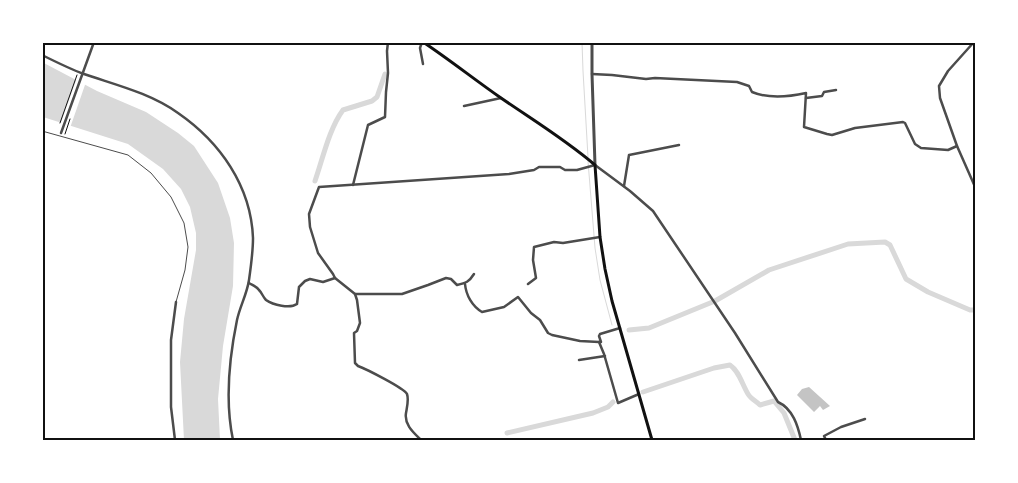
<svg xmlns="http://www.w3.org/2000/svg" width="1018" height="483" font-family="Karla,sans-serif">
<rect width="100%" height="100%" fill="#fff"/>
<polygon fill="#d9d9d9" points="42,62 97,91 146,112 178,133 194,146 218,183 230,218 234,243 233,286 223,346 218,399 220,440 184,440 180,362 184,319 196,250 196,233 190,207 181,189 163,169 128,144 43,117"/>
<polygon fill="#fff" points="77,78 86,82 70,128 60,125"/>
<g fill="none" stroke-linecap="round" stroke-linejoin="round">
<g stroke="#d9d9d9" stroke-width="1">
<polyline points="582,42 583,71 588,157"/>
<polyline points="588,161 595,248 600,280 612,325"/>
</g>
<g stroke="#d9d9d9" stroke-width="5">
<path d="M315 181C323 158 329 129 343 110L372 101 377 97 385 74"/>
<polyline points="629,330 649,328 715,301 769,270 848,244 885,242 890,245 906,279 928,292 970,310 976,310"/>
<path d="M643 392 714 368 730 365C739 371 742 384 748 394 751 399 756 401 760 405L774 401 784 413 795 440"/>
<polyline points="507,433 593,413 608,407 613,402"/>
</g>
</g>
<polygon fill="#c4c4c4" points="809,387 830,406 823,410 820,406 814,412 797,395 802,389"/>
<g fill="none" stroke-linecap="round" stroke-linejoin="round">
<g stroke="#111" stroke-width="1">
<polyline points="60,123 77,75"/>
<polyline points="65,134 70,119"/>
</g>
<polyline stroke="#4c4c4c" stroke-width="1" points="42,131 128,155 151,173 171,197 184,223 188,247 185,270 176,302"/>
<g stroke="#4c4c4c" stroke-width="2.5">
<polyline points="422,42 420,48 423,64"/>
<polyline points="974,42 948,71 939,86 940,98 957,146 976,189"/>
<path d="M42 55C56 62 70 69 84 74 116 85 150 93 178 113 220 142 251 186 253 238 253 252 251 266 249 280 247 294 240 306 237 320 229 359 225 402 233 440"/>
<path d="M592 74 612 75 646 79 655 78 737 82 749 86 752 92C769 99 788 97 806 93L804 127 827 134 832 135 855 128 903 122 905 123 915 144 921 148 948 150 957 146"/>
<polyline points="806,98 822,96 824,92 836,90"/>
<polyline points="464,106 501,98"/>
<polyline points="61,133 94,42"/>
<polyline points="353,185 368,125 385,117 386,92 388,73 387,51 388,42"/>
<polyline points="624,186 629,155 679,145"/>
<path d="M249 283C252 285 256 286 259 290 262 293 263 297 266 300 273 305 290 309 297 304L299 287 305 281 310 279 323 282 335 278"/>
<path d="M465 284C466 295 472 306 482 312L504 307 518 297 531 313 540 320 548 333 552 335 580 341 599 342H601L599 336 600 334 620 328"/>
<polyline points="528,284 536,278 533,260 534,247 554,242 563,243 600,237"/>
<path d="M355 294H402L428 285 446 278 451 279 457 285C466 283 469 282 474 274"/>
<polyline points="599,342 604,354 618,403 639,394"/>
<polyline points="579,360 605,356"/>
<polyline points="175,440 171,407 171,340 176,302"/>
<path d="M421 440C414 433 404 425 406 413 407 407 409 400 407 394 404 388 366 369 358 366L355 363 354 333 357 331 360 323 357 300 355 294 335 278 333 274 318 253 310 227 309 214 319 187 509 174 534 170 539 167H560L565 170H577L595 165 630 191 653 211 735 333 778 402C793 409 798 426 801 440"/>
<polyline points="826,440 824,436 841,427 865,419"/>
</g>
<polyline stroke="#4c4c4c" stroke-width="3" points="592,42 592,74 595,165"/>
<path stroke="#111" stroke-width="3" d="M423 42C450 60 475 80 501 98 533 120 566 140 595 165L600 237 605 269 612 301 652 440"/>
</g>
<rect width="1018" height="483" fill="none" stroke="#ffffff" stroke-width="88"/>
<rect x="44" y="44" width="930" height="395" fill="none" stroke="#111" stroke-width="2"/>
</svg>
